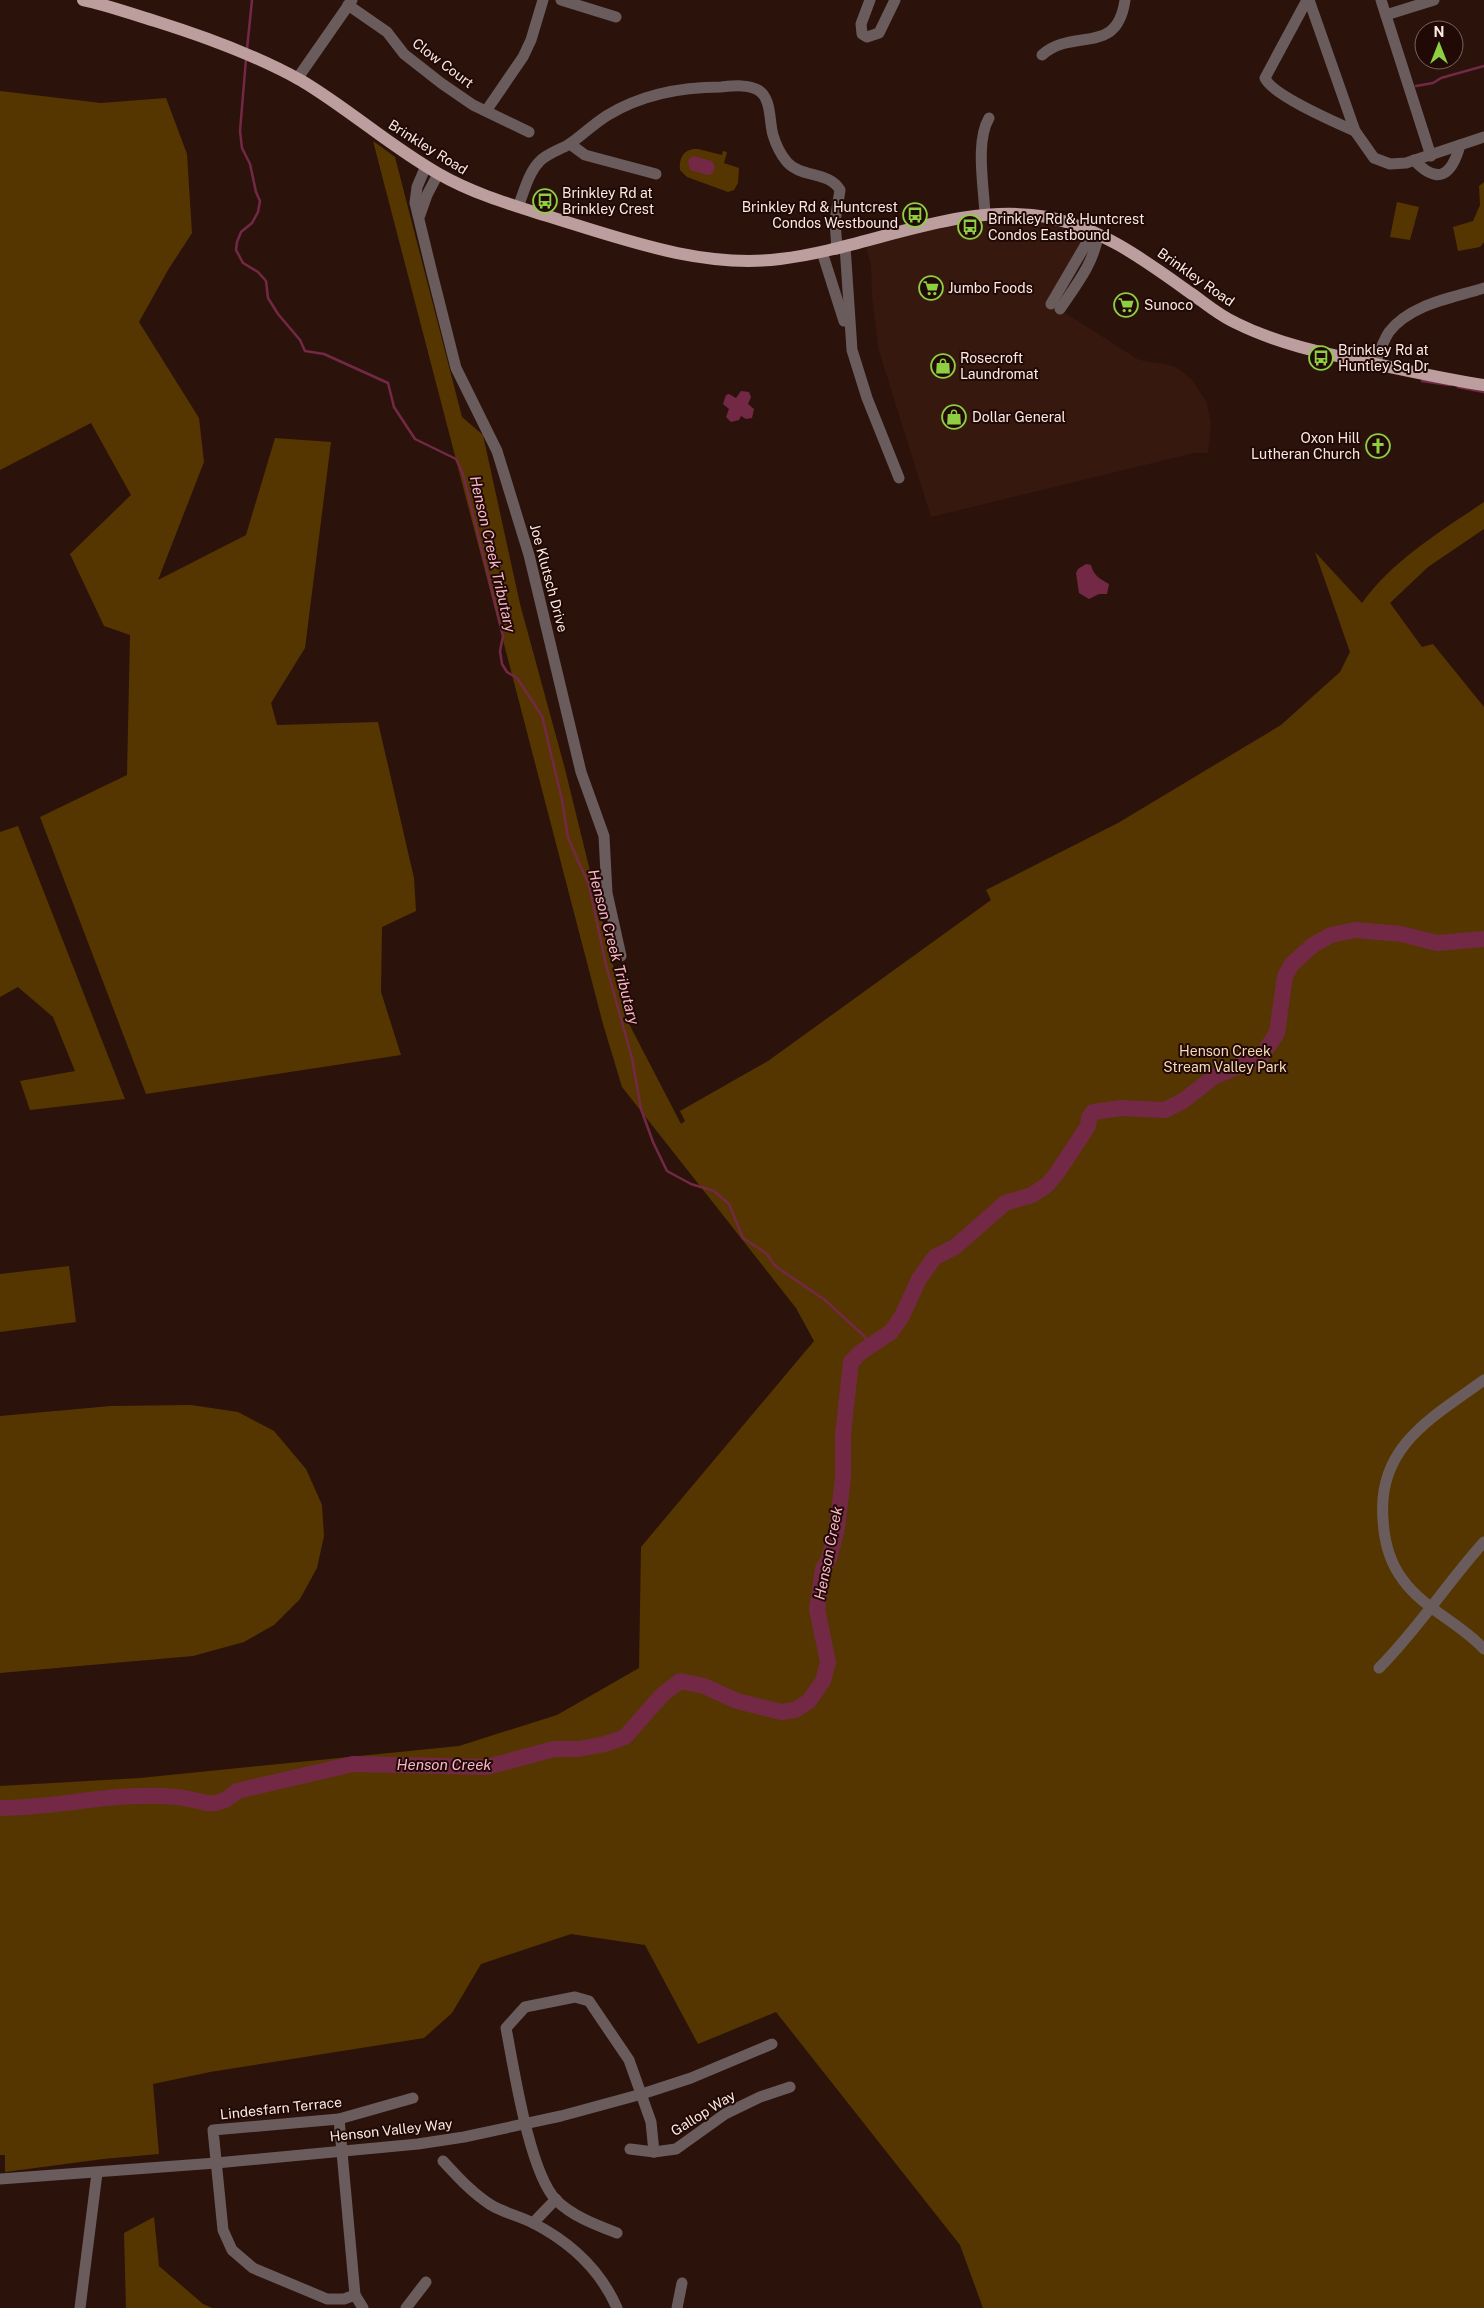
<svg xmlns="http://www.w3.org/2000/svg" width="1484" height="2308" font-family="'Public Sans',sans-serif">
<rect width="100%" height="100%" fill="#2b130c"/>
<polygon fill="#36180f" points="1003,214 1098,235 1051,304 1139,360 1169,365 1179,369 1193,381 1207,403 1211,423 1208,453 1194,453 931,517 879,351 872,298 871,266 865,242"/>
<g fill="#553600">
<polygon points="0,91 101,103 166,98 187,154 192,233 168,270 139,322 199,418 204,462 158,580 246,535 275,438 331,442 305,648 271,703 277,725 378,722 414,878 416,911 382,927 381,992 401,1055 146,1094 40,817 127,775 130,635 104,626 70,554 131,495 91,423 0,470"/>
<path d="M373 141 395 157 462 417 483 435 520 604 565 769 626 1018 681 1124 685 1121 680 1111 768 1061 991 900 986 890 1118 823 1281 725 1340 672 1350 652 1315 552 1362 603C1394 559 1440 532 1484 502V529L1428 567 1390 603 1422 647 1433 644 1484 707V2308H983L960 2245 776 2012 698 2044 645 1945 571 1934 481 1964 452 2013 424 2038 210 2072 153 2084 159 2154 103 2159 5 2172V2155H0V1786L140 1778 459 1746 557 1715 639 1668 641 1547 814 1341 796 1308 622 1087 603 1024Z"/>
<path d="M698 149 722 155 723 151 727 152 724 163 739 168 738 183 734 190 728 192 687 177 680 170C679 157 684 148 698 149Z"/>
<polygon points="1484,182 1484,242 1480,247 1458,251 1453,227 1473,221 1480,205 1479,186"/>
<polygon points="1397,202 1419,207 1410,240 1390,237"/>
<polygon points="18,826 125,1099 30,1110 20,1081 75,1071 53,1017 18,987 0,997 0,832"/>
<polygon points="69,1266 76,1322 0,1332 0,1274"/>
<polygon points="191,1405 238,1412 274,1431 306,1469 322,1505 324,1536 317,1568 300,1599 274,1625 244,1642 193,1656 0,1673 0,1416 111,1406"/>
<polygon points="154,2217 159,2266 203,2304 212,2308 126,2308 124,2233"/>
</g>
<g fill="#732946">
<polygon points="693,156 712,161 715,167 712,174 708,175 690,170 688,160"/>
<polygon points="741,391 749,392 751,397 748,404 754,409 752,418 746,419 741,416 739,420 731,422 726,417 729,409 723,404 726,395 729,394 736,398"/>
<path d="M1086 564 1091 565C1093 575 1100 579 1109 584L1107 594H1099L1089 599 1079 593 1076 573 1078 569Z"/>
</g>
<g fill="none" stroke-linecap="round" stroke-linejoin="round">
<g stroke="#732946" stroke-width="2.5">
<polyline points="247,49 252,0"/>
<polyline points="246,59 240,131 242,148 250,164 256,192 260,201 258,212 252,223 241,232 237,242 236,250 243,263 258,272 266,281 268,298 278,314 300,340 305,351 324,354 388,383 394,407 415,439 456,459 463,474 503,636 500,651 502,664 507,672 517,678 542,716 562,800 568,838 589,885 606,965 632,1058 641,1109 653,1142 667,1171 691,1184 714,1191 729,1204 743,1238 766,1253 775,1266 825,1300 864,1336 870,1346"/>
<polyline points="1416,86 1433,83 1441,78 1484,66"/>
<polyline points="1422,381 1450,385"/>
<polyline points="1458,387 1484,392"/>
</g>
<path stroke="#732946" stroke-width="16" d="M0 1808C59 1808 117 1791 176 1797 202 1799 213 1813 237 1791L353 1764 487 1767 554 1749H578L605 1744 625 1737 662 1695 680 1681 704 1686 737 1701 781 1712 795 1710 809 1701 823 1681 828 1662 817 1609 823 1569 829 1559 837 1528 843 1479V1434L851 1362 861 1352 891 1332 902 1316 919 1279 935 1257 955 1247 1005 1203 1032 1195 1047 1185 1057 1173 1088 1126 1089 1118 1093 1112 1121 1108 1165 1110 1183 1101 1215 1076 1261 1057 1277 1033 1285 976 1292 964 1313 945 1331 935 1355 930 1401 934 1437 943 1484 939"/>
<g stroke="#6a5c5c" stroke-width="11">
<polyline points="561,0 616,17"/>
<polyline points="870,0 861,24 862,34 867,37 879,33 895,0"/>
<path d="M1307 0 1265 78C1272 95 1337 123 1355 131"/>
<polyline points="1309,0 1355,131 1374,158 1390,164 1406,163 1484,137"/>
<polyline points="1381,0 1431,156"/>
<polyline points="348,5 387,32 404,54 441,83 473,105 529,132"/>
<polyline points="1386,15 1434,0"/>
<path d="M1042 55C1074 27 1117 57 1125 0"/>
<polyline points="297,79 352,0"/>
<polyline points="486,111 523,57 531,40 543,0"/>
<polyline points="570,144 585,155 656,174"/>
<path d="M1414 160C1438 186 1452 175 1460 145"/>
<polyline points="426,166 417,187 415,203 432,273 456,368 497,451 529,555 581,772 604,836 607,893 621,956"/>
<path d="M518 207C524 192 528 174 539 162 546 154 559 150 568 145 582 136 593 124 608 115 641 95 682 87 721 87 732 86 748 84 758 90 772 98 769 122 773 135 776 145 781 155 787 162 801 178 829 171 840 190L835 221 837 249"/>
<polyline points="420,215 427,195 438,174"/>
<path d="M985 215C984 187 975 142 989 118"/>
<polyline points="845,246 852,350 867,398 899,478"/>
<polyline points="822,252 844,321"/>
<polyline points="1051,304 1086,244 1098,235"/>
<path d="M1060 309C1076 285 1094 263 1098 235"/>
<path d="M1375 364C1379 353 1383 341 1389 332 1410 304 1453 298 1484 288"/>
<path d="M1484 1380C1433 1417 1377 1446 1383 1519 1384 1540 1390 1563 1403 1580 1424 1609 1460 1623 1484 1649"/>
<path d="M1379 1668C1418 1629 1447 1583 1484 1542"/>
<polyline points="339,2119 355,2295 363,2308"/>
<polyline points="630,2149 654,2152 676,2149 725,2114 760,2097 790,2087"/>
<path d="M443 2161C458 2177 472 2193 491 2205 504 2213 520 2216 533 2223 570 2242 600 2269 617 2308"/>
<polyline points="0,2179 216,2163 418,2144 464,2137 561,2116 642,2094 691,2078 772,2044"/>
<polyline points="533,2223 556,2199"/>
<path d="M617 2233C596 2225 572 2216 556 2200 529 2171 514 2069 506 2028L525 2007 575 1997 589 2001 629 2060 651 2122 654 2152"/>
<polyline points="355,2295 344,2299 327,2299 253,2268 232,2250 223,2230 213,2130 339,2119 413,2098"/>
<polyline points="80,2308 97,2173"/>
<polyline points="406,2308 426,2282"/>
<polyline points="677,2308 682,2283"/>
</g>
<path stroke="#bc9e9e" stroke-width="12" d="M83 0C108 5 131 14 155 21 206 37 256 55 302 81 349 109 391 147 439 174 472 193 509 204 544 215 620 238 700 269 780 259 867 249 959 201 1047 217 1102 228 1147 262 1192 294 1206 304 1220 316 1236 323 1276 343 1321 353 1366 362 1405 370 1444 379 1484 385"/>
</g>
<defs>
<g id="bus-ring" transform="scale(1.25)"><circle r="9.5" fill="#210a05" stroke="#8ece43" stroke-width="1.5"/><path d="M-5-6H5V4H4V6H2V4H-2V6H-4V4H-5ZM-3.5-4V0h7V-4ZM-3.5 1.2v1.5H-2V1.2ZM2 1.2v1.5H3.5V1.2Z" fill="#8ece43"/></g>
<g id="supermarket-ring" transform="scale(1.25)"><circle r="9.5" fill="#210a05" stroke="#8ece43" stroke-width="1.5"/><path d="M-6-5.5h2.5l.6 2H6L4.5 2H-2.5L-4.4-4H-6ZM-1.5 3.2a1.3 1.3 0 1 0 .1 0ZM3 3.2a1.3 1.3 0 1 0 .1 0Z" fill="#8ece43"/></g>
<g id="shop-ring" transform="scale(1.25)"><circle r="9.5" fill="#210a05" stroke="#8ece43" stroke-width="1.5"/><path d="M-5-2.5h2.3a2.7 3.5 0 0 1 5.4 0H5L5.5 6h-11ZM-1.5-2.5h3a1.5 2.3 0 0 0-3 0Z" fill="#8ece43"/></g>
<g id="church-ring" transform="scale(1.25)"><circle r="9.5" fill="#210a05" stroke="#8ece43" stroke-width="1.5"/><path d="M-1.2-6h2.4v3.5h3.3v2.4h-3.3V6h-2.4V-.1h-3.3v-2.4h3.3Z" fill="#8ece43"/></g>
</defs>
<g fill-rule="evenodd">
<use href="#bus-ring" x="545" y="201"/>
<use href="#bus-ring" x="915" y="215"/>
<use href="#bus-ring" x="970" y="227"/>
<use href="#supermarket-ring" x="931" y="288"/>
<use href="#supermarket-ring" x="1126" y="305"/>
<use href="#bus-ring" x="1321" y="358"/>
<use href="#shop-ring" x="943" y="366"/>
<use href="#shop-ring" x="954" y="417"/>
<use href="#church-ring" x="1378" y="446"/>
</g>
<g text-anchor="middle" dominant-baseline="central" stroke-width="4" stroke-linejoin="round" paint-order="stroke">
<g font-size="14" fill="#fbe9e4" stroke="#210a05">
<text transform="translate(443 63) rotate(37)">Clow Court</text>
<text transform="translate(428 147) rotate(32)">Brinkley Road</text>
<text transform="translate(1196 277) rotate(35)">Brinkley Road</text>
<text transform="translate(549 578) rotate(75)">Joe Klutsch Drive</text>
<text transform="translate(281 2108) rotate(-6)">Lindesfarn Terrace</text>
<text transform="translate(703 2113) rotate(-32)">Gallop Way</text>
<text transform="translate(391 2130) rotate(-6)">Henson Valley Way</text>
</g>
<g font-size="14" fill="#fbe9e4" stroke="#210a05" text-anchor="start">
<text x="562" y="193">Brinkley Rd at<tspan x="562" dy="16">Brinkley Crest</tspan></text>
<text x="898" y="207" text-anchor="end">Brinkley Rd &amp; Huntcrest<tspan x="898" dy="16">Condos Westbound</tspan></text>
<text x="988" y="219">Brinkley Rd &amp; Huntcrest<tspan x="988" dy="16">Condos Eastbound</tspan></text>
<text x="948" y="288">Jumbo Foods</text>
<text x="1144" y="305">Sunoco</text>
<text x="1338" y="350">Brinkley Rd at<tspan x="1338" dy="16">Huntley Sq Dr</tspan></text>
<text x="960" y="358">Rosecroft<tspan x="960" dy="16">Laundromat</tspan></text>
<text x="972" y="417">Dollar General</text>
<text x="1360" y="438" text-anchor="end">Oxon Hill<tspan x="1360" dy="16">Lutheran Church</tspan></text>
</g>
<g font-size="14" fill="#f5dab7" stroke="#210a05">
<text x="1225" y="1051">Henson Creek<tspan x="1225" dy="16">Stream Valley Park</tspan></text>
</g>
<g font-size="15" font-style="italic" fill="#fab6cb" stroke="#210a05">
<text transform="translate(493 554) rotate(77)">Henson Creek Tributary</text>
<text transform="translate(614 947) rotate(75)">Henson Creek Tributary</text>
<text transform="translate(828 1553) rotate(-79)">Henson Creek</text>
<text x="444" y="1764">Henson Creek</text>
</g>
</g>
<g transform="translate(1439 45)"><circle r="24" fill="#210a05" stroke="#78635e"/>
<path d="M0-4L9 19L0 12L-9 19Z" fill="#8ece43"/>
<text y="-8" font-size="14" font-weight="bold" text-anchor="middle" fill="#fbe9e4">N</text>
</g>
</svg>
